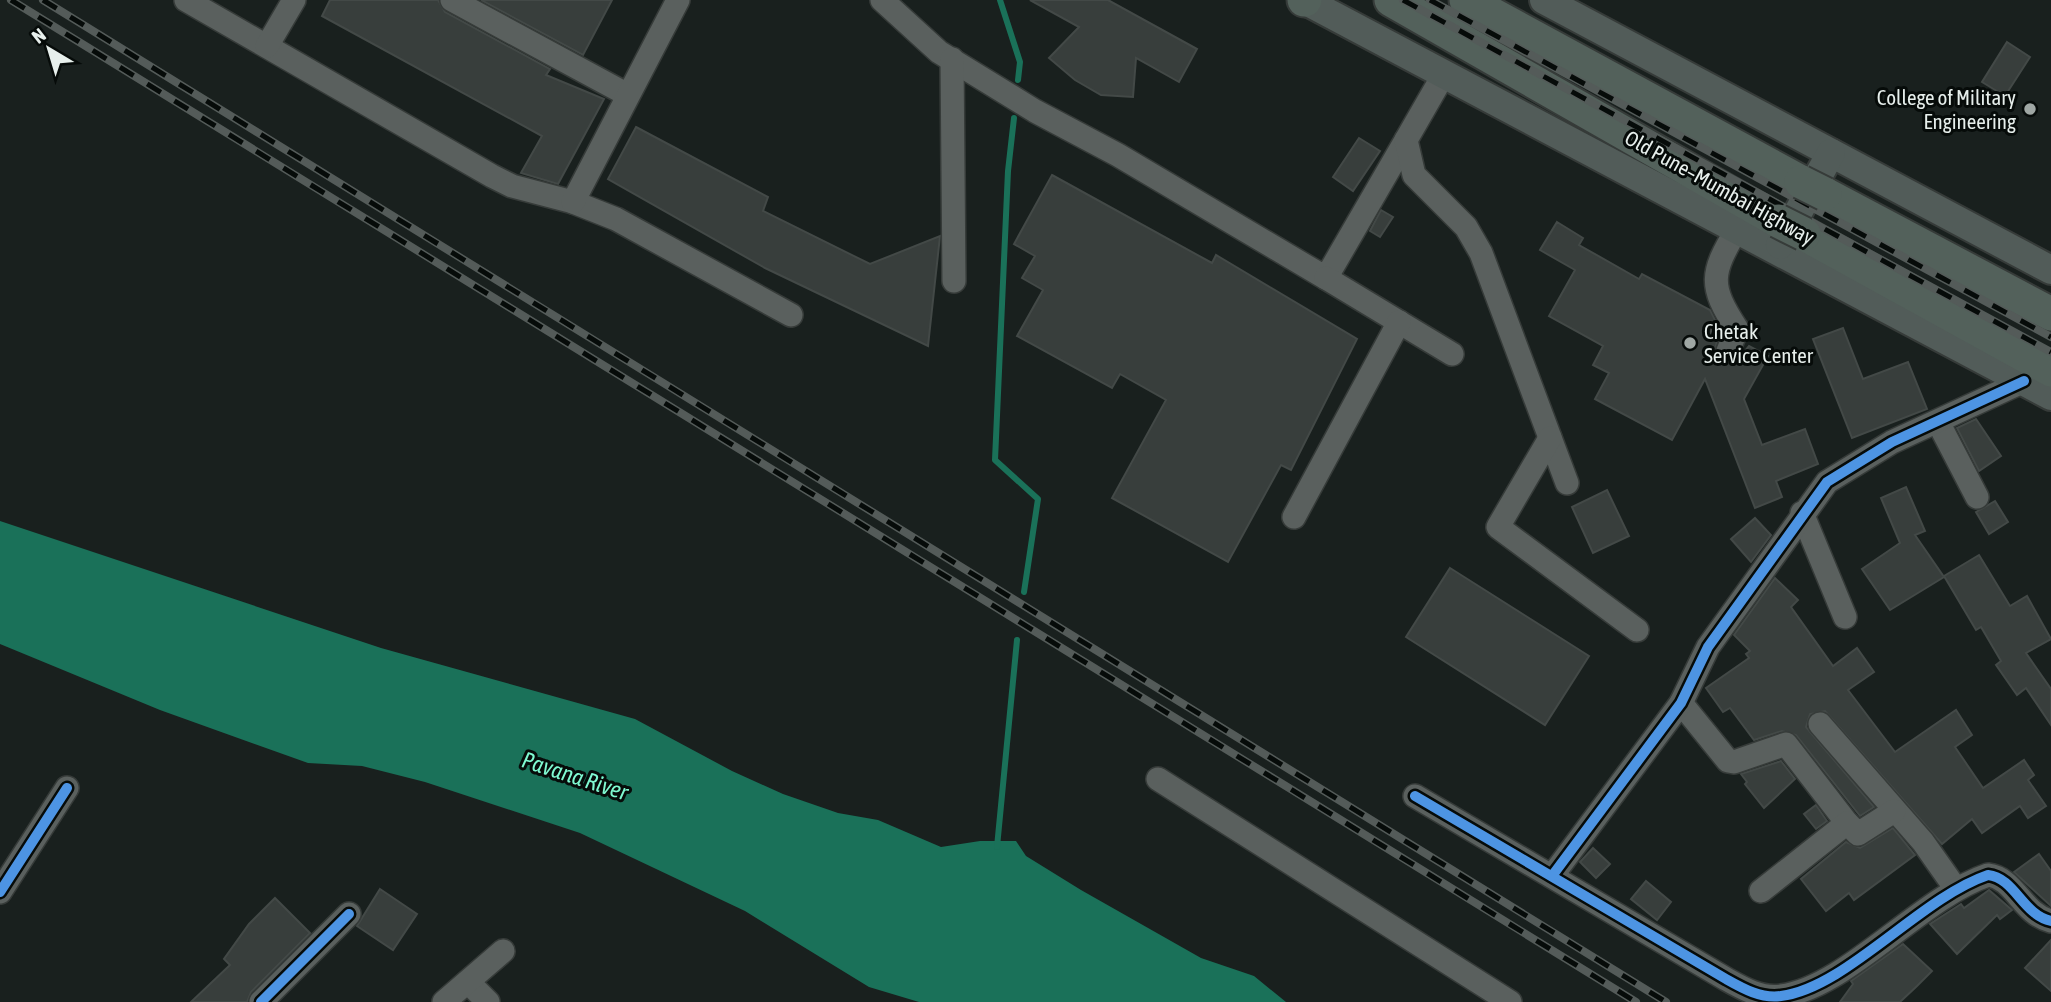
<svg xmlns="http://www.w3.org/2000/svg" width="2051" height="1002" font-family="'Asap Condensed',sans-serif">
<rect width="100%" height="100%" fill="#19201e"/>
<polygon fill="#1a7159" points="0,521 381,648 635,719 732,771 783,794 838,813 878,820 941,847 980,841 1016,841 1026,856 1081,890 1201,958 1254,976 1286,1002 919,1002 869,987 745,911 580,833 425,782 362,766 308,763 160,710 0,644"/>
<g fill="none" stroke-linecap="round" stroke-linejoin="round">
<g stroke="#1a7159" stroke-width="6">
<polyline points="1000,0 1020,62 1018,80"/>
<polyline points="1014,118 1008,171 995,460 1038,499 1024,592"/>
<polyline points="997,847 1017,640"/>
</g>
</g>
<g fill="#383e3c" stroke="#434947" stroke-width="2">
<polygon points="330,0 438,0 445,12 550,69 546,75 604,99 558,184 521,173 542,136 322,16"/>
<polygon points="481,0 612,0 583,55"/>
<polygon points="1030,0 1108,0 1197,49 1179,82 1136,58 1133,97 1101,95 1075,80 1049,58 1079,27"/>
<polygon points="2007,42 2030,57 2005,96 1982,82"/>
<polygon points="636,127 768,197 763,211 870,264 940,236 928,346 765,268 608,179"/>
<polygon points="1359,138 1380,151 1353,191 1333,177"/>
<polygon points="1052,175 1212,263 1216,255 1357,339 1291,470 1281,465 1228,562 1112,498 1166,400 1120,374 1112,388 1017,336 1043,290 1022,278 1035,256 1014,244"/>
<polygon points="1381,210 1393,217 1380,237 1370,231"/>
<polygon points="1557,222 1583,238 1579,245 1639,279 1642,274 1710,310 1716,322 1708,337 1717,341 1714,354 1722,364 1736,362 1749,346 1768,356 1744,399 1762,445 1805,429 1818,464 1776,481 1782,497 1755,508 1705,379 1672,440 1595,399 1609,373 1593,365 1603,346 1549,316 1575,270 1540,250"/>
<polygon points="1843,328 1863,379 1908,362 1927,409 1852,438 1813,339"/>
<polygon points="1976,419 2001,456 1979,471 1957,428"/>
<polygon points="1906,487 1925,531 1915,535 1944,577 1890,610 1862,569 1900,543 1881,498"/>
<polygon points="1607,490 1629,536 1593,553 1572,507"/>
<polygon points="1995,501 2008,522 1989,534 1976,512"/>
<polygon points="1755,518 1771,535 1751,562 1731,539"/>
<polygon points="1979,555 2010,606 2027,596 2051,639 2026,653 2051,689 2051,725 2026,688 2017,695 1996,665 2001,661 1981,627 1976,630 1944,576"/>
<polygon points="1450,568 1589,656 1545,725 1406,637"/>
<polygon points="1775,578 1798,600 1791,607 1833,666 1857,648 1874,672 1848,690 1895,752 1956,710 1972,735 1955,747 1983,788 2024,760 2034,775 2028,780 2046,806 2028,818 2020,806 1982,833 1972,819 1942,844 1825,711 1810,714 1806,727 1874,807 1860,816 1796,735 1782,731 1754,740 1730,708 1723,712 1706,688 1749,658 1746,654 1750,651 1734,635"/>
<polygon points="1781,761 1795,779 1764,808 1745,784 1747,782 1741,774"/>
<polygon points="1816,805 1827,821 1816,829 1804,814"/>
<polygon points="1893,828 1915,855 1854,900 1849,893 1826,911 1801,879 1846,842 1860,848"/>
<polygon points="1593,848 1610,864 1596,878 1580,862"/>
<polygon points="2039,854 2051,871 2051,906 2014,872"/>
<polygon points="1646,881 1671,902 1657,920 1631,899"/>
<polygon points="380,889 417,914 393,950 357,926"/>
<polygon points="1989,890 2012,910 2000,919 1997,915 1957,954 1930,924 1961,904 1964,908"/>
<polygon points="275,898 310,933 251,992 247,1002 191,1002 230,965 224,959 249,924"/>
<polygon points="2051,940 2051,991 2025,968"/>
<polygon points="1903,944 1932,971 1917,986 1900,1002 1840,1002 1853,984 1851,981"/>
</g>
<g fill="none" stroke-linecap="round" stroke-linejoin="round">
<g stroke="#363b39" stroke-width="26">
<g id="minor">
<polyline points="186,0 492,176 512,186 573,202 616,219 791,315"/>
<polyline points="452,0 626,94"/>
<polyline points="882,0 939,52 1035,111 1118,155 1326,278 1406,140"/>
<polyline points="267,46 294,0"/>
<polyline points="952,59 954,281"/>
<polyline points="1444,74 1406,140 1414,175 1466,227 1481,253 1567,483"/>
<polyline points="573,202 678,0"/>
<polyline points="1326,278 1452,354"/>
<path d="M1728 351 1737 329C1708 285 1711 273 1737 229"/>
<polyline points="1938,422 1977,497"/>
<polyline points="1550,438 1498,527 1637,630"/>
<polyline points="1802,513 1845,617"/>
<polyline points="1294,517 1399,322"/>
<polyline points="1681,703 1728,761 1734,762 1786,744 1847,823"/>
<polyline points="1820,724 1923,842 1956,889"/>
<polyline points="1158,779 1510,1002"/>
<path d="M1415 796 1726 979C1742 988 1761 999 1781 996 1846 988 1920 898 1988 875 2015 878 2022 914 2051 921"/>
<polyline points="1552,876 1681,703 1708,647 1827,482 1892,442 2024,381"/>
<polyline points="1761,891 1847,823 1858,834 1894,811"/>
<polyline points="0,892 67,788"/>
<polyline points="468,982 488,1002"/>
<polyline points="261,1002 349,914"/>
<polyline points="444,1002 503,951"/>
</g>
</g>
<g stroke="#363b39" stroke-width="32">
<g id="major">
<polyline points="1304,0 2051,396"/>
<polyline points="1544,0 2051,270"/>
<polyline points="1780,245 1831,153"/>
</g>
</g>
<g stroke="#363b39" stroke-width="37">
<g id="highway">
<polyline points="1304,0 1305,0"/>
<polyline points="1391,0 1778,221"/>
<polyline points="1466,0 1801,182"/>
<polyline points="1825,194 2051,314"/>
<polyline points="1804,234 2051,370"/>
</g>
</g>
<use href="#minor" stroke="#5a605e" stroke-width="23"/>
<use href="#major" stroke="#525c59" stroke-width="28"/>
<use href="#highway" stroke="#53615b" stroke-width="33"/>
<g stroke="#545b59" stroke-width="8">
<g id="rail">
<polyline points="11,0 1636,1002"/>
<polyline points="43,0 1666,1002"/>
<polyline points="1403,0 2051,352"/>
<polyline points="1430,0 2051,337"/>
</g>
</g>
<use href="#rail" stroke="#060b09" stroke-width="5" stroke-dasharray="16" stroke-linecap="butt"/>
<g stroke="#363b39" stroke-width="37" stroke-linecap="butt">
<g id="highway-bridge">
<polyline points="1801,182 1825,194"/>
<polyline points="1778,221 1804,234"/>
</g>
</g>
<use href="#highway-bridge" stroke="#53615b" stroke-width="33"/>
<g stroke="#060b09" stroke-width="15">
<g id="cycleway">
<path d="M1415 796 1726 979C1742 988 1761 999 1781 996 1846 988 1920 898 1988 875 2015 878 2022 914 2051 921"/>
<polyline points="1552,876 1681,703 1708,647 1827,482 1892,442 2024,381"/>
<polyline points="0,892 67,788"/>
<polyline points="261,1002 349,914"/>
</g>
</g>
<use href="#cycleway" stroke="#4d94e3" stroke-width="10"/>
</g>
<g fill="#9fa7a4" stroke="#060b09" stroke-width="2.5">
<circle cx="2030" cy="109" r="7"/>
<circle cx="1690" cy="343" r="7"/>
</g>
<g text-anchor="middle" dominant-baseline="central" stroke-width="6" stroke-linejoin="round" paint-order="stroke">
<g font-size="21" fill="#e7efec" stroke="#060b09" text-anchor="end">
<text x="2016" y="97">College of Military<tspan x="2016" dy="24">Engineering</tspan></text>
<text x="1704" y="331" text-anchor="start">Chetak<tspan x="1704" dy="24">Service Center</tspan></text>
</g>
<g font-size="21" fill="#e7efec" stroke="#060b09">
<text transform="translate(1720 187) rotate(29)">Old Pune–Mumbai Highway</text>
</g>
<g font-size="23" font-style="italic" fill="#7ff9d1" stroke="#060b09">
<text transform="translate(575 776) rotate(18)">Pavana River</text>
</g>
</g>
<g transform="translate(49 49) rotate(322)" stroke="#060b09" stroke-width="5" paint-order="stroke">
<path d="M0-5L12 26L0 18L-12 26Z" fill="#e7efec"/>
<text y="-10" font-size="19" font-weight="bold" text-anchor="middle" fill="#e7efec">N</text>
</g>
</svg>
